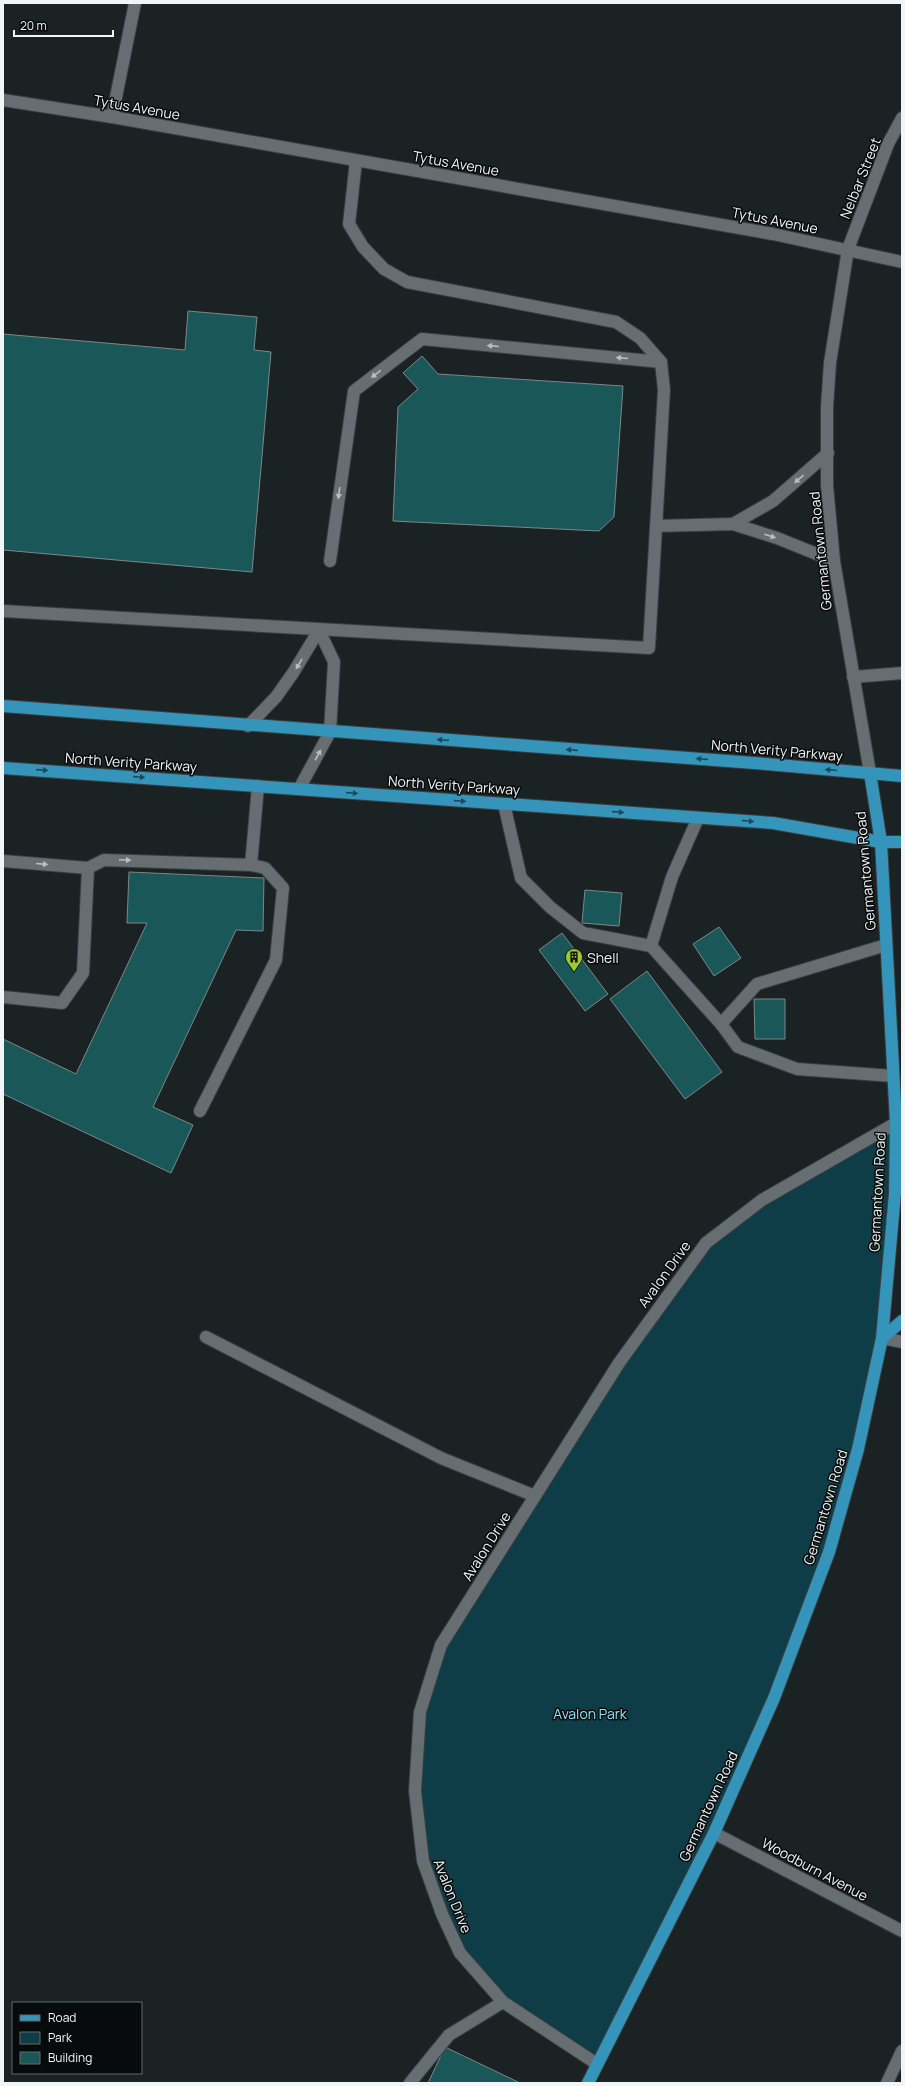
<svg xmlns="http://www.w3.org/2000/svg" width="905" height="2086" font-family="Manrope,sans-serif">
<rect width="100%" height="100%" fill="#1b2224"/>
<polygon fill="#0f3d47" points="896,1123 882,1338 858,1449 774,1698 597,2064 503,2002 460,1953 423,1861 415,1791 420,1712 441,1645 535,1496 706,1243 762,1200"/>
<g fill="#1a5758" stroke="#7e8787">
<polygon points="188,311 257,317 254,350 271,352 252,572 3,550 3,334 185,350"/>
<polygon points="422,356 438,374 623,386 614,517 599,531 393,521 398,407 418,389 403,373"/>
<polygon points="129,872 264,878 263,931 236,930 153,1107 193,1125 171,1173 3,1094 3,1039 76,1074 147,923 127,923"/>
<polygon points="585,890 622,893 619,926 582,923"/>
<polygon points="719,927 741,958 714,976 693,944"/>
<polygon points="562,933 608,994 585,1011 539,950"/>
<polygon points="647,971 722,1072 685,1099 610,999"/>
<polygon points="754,999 785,999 785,1039 755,1039"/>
<polygon points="445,2047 520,2083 428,2083"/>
</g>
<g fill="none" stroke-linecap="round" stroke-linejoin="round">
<g stroke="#3a3e40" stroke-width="14">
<g id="service">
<polyline points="733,524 773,501 828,453"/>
<polyline points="656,526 733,524 777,538 834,561"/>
<polyline points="330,561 354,391 422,339 661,362"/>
<polyline points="3,611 649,648 664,390 661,362 640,338 616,322 407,282 384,269 363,247 349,224 356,161"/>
<polyline points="853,677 902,673"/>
<polyline points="248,726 276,697 293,673 319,630"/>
<polyline points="299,789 330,732 334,662 319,630"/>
<polyline points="504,804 521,878 550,907 583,933 651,946 721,1024 738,1047 797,1069 893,1076"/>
<polyline points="3,861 88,868 104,860 251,865 265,868 283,888 276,960 200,1111"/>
<polyline points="251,865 258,786"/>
<polyline points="651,946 672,877 698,818"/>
<polyline points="3,997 62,1003 83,973 88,868"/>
<polyline points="721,1024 757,984 886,945"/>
<polyline points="206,1337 441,1458 535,1496"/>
<polyline points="410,2083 449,2035 503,2002"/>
<polyline points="887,2083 902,2051"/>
</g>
</g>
<g stroke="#3a3e40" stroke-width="14">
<g id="minor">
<polyline points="112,117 135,3"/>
<polyline points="882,1338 902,1342"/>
<polyline points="714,1833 902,1931"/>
<polyline points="597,2064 503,2002 460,1953 442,1914 423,1861 415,1791 420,1712 441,1645 619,1363 706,1243 762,1200 896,1123 902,1123"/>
</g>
</g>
<g stroke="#3a3e40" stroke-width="14">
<polyline id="tertiary" points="3,100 112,117 773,234 902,262"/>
</g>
<g stroke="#3a3e40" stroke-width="14">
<polyline id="secondary" points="870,773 834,561 827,485 827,407 830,363 848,249 888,144 902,118"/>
</g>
<g stroke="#3a3e40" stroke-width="14">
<g id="primary">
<polyline points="3,706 766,764 902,776"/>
<polyline points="3,768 773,823 881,842 902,842"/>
<polyline points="882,1338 902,1321"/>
<polyline points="588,2083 714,1833 774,1698 829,1552 858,1449 882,1338 895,1193 896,1123 881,842 870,773"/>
</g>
</g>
<use href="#service" stroke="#666e71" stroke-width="12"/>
<use href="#minor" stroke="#666e71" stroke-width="12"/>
<use href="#tertiary" stroke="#666e71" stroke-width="12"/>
<use href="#secondary" stroke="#666e71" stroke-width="12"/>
<use href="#primary" stroke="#3594b9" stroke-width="12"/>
</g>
<defs><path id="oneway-solid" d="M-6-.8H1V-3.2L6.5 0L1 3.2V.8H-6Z"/></defs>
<g fill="#b9bfc1">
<use href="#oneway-solid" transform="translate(493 346) rotate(-175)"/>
<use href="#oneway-solid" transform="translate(622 358) rotate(-175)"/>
<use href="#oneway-solid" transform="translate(376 374) rotate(142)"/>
<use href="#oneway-solid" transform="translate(799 479) rotate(139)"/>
<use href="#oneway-solid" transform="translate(339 493) rotate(98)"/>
<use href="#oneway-solid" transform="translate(770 536) rotate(17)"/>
<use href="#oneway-solid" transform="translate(299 664) rotate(121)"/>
<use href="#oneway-solid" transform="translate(318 755) rotate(-61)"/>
<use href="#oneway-solid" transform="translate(125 860) rotate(2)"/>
<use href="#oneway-solid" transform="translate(42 864) rotate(5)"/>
</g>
<g fill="#1c4959">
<use href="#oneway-solid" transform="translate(443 740) rotate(-176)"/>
<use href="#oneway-solid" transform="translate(572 750) rotate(-176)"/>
<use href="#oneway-solid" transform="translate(702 759) rotate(-176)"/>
<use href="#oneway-solid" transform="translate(42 770) rotate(4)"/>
<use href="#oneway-solid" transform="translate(831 770) rotate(-175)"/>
<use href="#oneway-solid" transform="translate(139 777) rotate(4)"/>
<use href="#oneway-solid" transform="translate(352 793) rotate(4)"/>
<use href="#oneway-solid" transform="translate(460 801) rotate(4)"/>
<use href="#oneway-solid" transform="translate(618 812) rotate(4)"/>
<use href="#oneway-solid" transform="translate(748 821) rotate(4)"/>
</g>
<defs>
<g id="building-pin" transform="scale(0.9)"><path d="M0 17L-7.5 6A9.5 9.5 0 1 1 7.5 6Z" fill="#9fca2d" stroke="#080b0b"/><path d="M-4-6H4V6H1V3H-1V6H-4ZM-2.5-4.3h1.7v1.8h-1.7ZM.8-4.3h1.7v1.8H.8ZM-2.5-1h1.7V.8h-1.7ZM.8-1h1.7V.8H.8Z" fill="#111"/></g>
</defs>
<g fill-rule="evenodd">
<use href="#building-pin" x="574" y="957"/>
</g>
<g text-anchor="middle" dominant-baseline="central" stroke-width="3" stroke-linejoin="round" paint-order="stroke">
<g font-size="14" fill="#f1f5f7" stroke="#080b0b">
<text transform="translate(137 107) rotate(10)">Tytus Avenue</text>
<text transform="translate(456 163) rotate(10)">Tytus Avenue</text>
<text transform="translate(860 178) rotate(-68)">Nelbar Street</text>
<text transform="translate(775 220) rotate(11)">Tytus Avenue</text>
<text transform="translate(820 551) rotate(-96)">Germantown Road</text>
<text transform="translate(777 750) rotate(5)">North Verity Parkway</text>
<text transform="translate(131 762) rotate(4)">North Verity Parkway</text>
<text transform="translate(454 785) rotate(4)">North Verity Parkway</text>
<text transform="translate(865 871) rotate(-95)">Germantown Road</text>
<text transform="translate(877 1192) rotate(-87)">Germantown Road</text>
<text transform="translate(664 1274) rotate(-54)">Avalon Drive</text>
<text transform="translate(825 1507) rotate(-73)">Germantown Road</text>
<text transform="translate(486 1546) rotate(-58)">Avalon Drive</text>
<text transform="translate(708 1806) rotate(-65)">Germantown Road</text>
<text transform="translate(815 1869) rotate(28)">Woodburn Avenue</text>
<text transform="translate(453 1896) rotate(68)">Avalon Drive</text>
</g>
<g font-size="14" fill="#f1f5f7" stroke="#080b0b" text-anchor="start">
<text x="587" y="957">Shell</text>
</g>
<g font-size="14" fill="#92e4f8" stroke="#080b0b">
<text x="590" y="1713">Avalon Park</text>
</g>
</g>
<rect width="905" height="2086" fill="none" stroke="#f1f5f7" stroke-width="8"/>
<rect x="12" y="2002" width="130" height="72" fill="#080b0b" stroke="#656969"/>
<rect x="20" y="2015" width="20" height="6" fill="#3594b9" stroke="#656969"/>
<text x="48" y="2022" font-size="12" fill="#f1f5f7">Road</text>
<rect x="20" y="2032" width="20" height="12" fill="#0f3d47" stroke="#656969"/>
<text x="48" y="2042" font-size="12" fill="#f1f5f7">Park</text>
<rect x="20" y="2052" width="20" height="12" fill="#1a5758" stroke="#656969"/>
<text x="48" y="2062" font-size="12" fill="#f1f5f7">Building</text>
<path d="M14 30v6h99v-6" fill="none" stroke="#f1f5f7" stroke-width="2"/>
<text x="20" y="30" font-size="12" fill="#f1f5f7" stroke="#080b0b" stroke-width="3" paint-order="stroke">20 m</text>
</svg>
